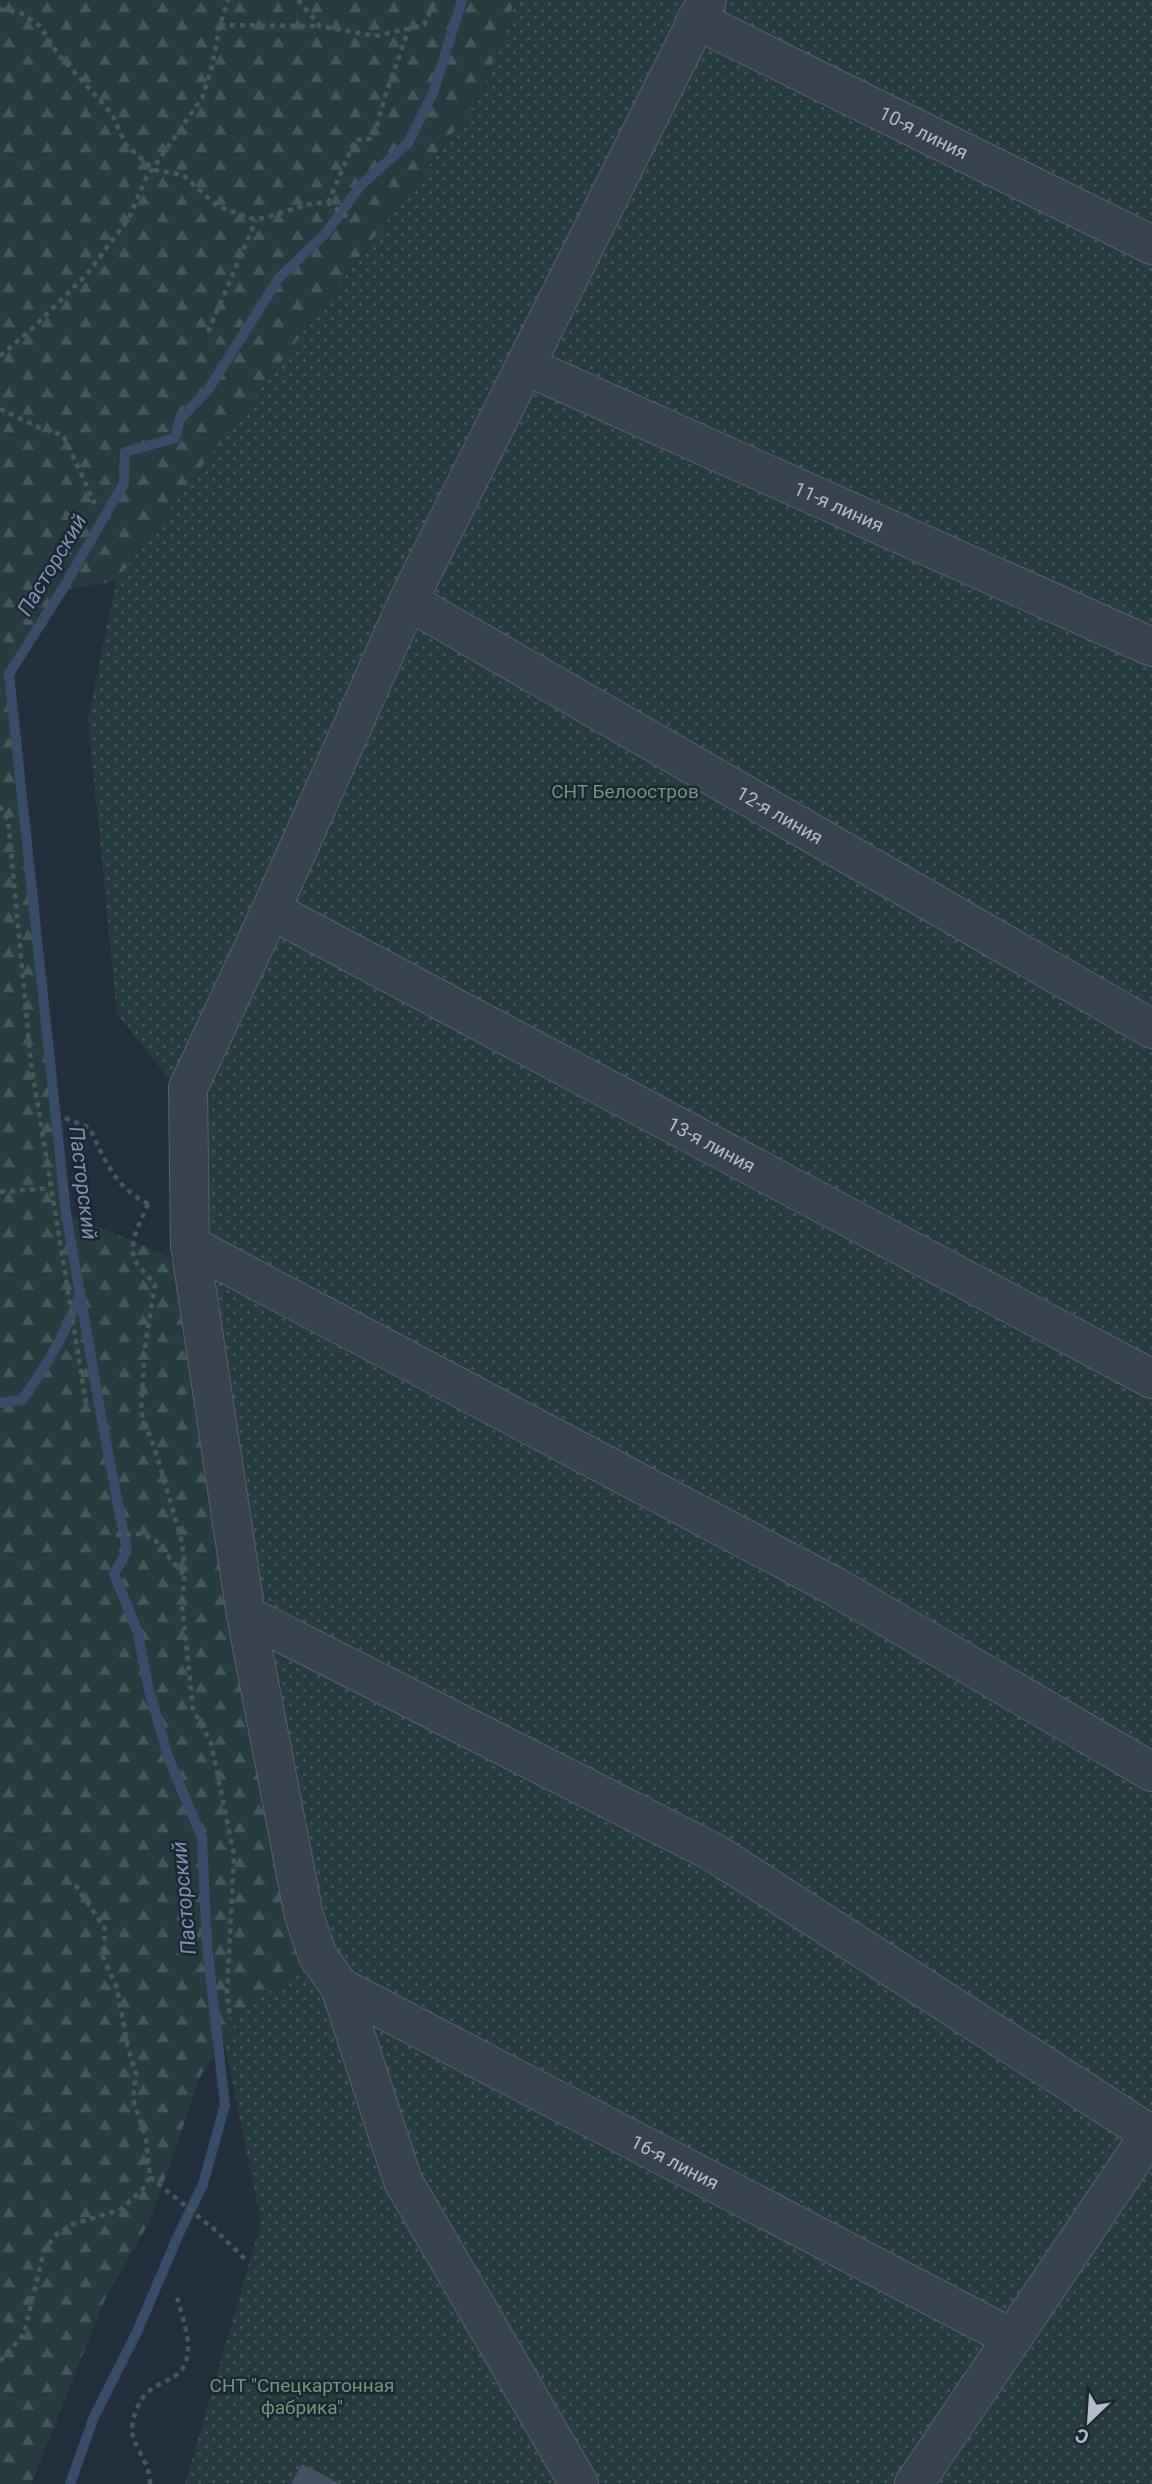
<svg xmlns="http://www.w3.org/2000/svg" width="1152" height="2484" font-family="Roboto,sans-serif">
<defs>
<pattern id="forest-firs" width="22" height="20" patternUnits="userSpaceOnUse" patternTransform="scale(1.75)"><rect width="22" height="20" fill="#263c3f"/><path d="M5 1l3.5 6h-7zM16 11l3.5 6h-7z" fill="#435659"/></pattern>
<pattern id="garden-dots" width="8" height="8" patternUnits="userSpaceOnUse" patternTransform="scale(1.75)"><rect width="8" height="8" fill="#263c3f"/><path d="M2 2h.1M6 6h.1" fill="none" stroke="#435659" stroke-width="1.8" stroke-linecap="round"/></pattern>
</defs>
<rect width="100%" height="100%" fill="#242f3e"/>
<polygon fill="url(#forest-firs)" points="0,0 515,0 482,94 116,581 62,590 9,674 66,1213 194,1267 318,1956 247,2007 201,2075 150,2221 105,2299 31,2484 0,2484"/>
<polygon fill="url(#garden-dots)" points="515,0 1152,0 1152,2484 185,2484 261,2223 224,2041 247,2007 318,1956 304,1916 188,1103 117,1014 88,720 116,581 482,95"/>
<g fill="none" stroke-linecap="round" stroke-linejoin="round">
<g stroke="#394c67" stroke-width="10">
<path d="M0 1403 22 1400C46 1366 67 1332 80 1293"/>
<polyline points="70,2484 94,2417 137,2332 177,2238 203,2184 225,2105 207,1946 202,1838 168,1757 149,1690 137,1630 114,1574 127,1551 102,1421 66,1213 9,674 62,590 124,483 125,452 175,438 180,419 208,390 279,278 325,234 361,185 408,143 433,93 462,0"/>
</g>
</g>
<polygon fill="#455162" points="302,2464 341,2484 291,2484"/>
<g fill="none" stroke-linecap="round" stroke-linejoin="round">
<g stroke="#565f6c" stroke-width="40">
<g id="minor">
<path id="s1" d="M696 20 1152 245"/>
<path id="s2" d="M526 366 1152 647"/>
<path id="s3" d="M408 601 1152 1029"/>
<path id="s4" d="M271 910 1152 1379"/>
<polyline points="190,1245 834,1586 1152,1772"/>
<polyline points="246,1615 713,1852 1150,2134"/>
<path id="s5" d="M340 1987 1012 2338"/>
<polyline points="579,2484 403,2181 340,1987 318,1956 304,1916 246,1615 190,1245 188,1088 271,910 408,601 707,0"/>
<polyline points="914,2484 1152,2131"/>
</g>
</g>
<g stroke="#44595c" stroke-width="4.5" stroke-dasharray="5 5" stroke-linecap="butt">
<polyline points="298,0 320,26 375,36 424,25 435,0"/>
<polyline points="0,9 21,13 40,26 58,54 112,114 126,145 154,170 183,175 217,206 256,220 314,203 328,203 353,221"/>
<polyline points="220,25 319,26"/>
<polyline points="328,203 355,140 373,139 387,90 409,29"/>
<polyline points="208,332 256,220"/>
<polyline points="0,356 35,326 87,274 129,218 145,180 202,98 211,71 220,25 228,0"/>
<polyline points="0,409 40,428 63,435 95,504"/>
<polyline points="0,806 8,820 31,1063 87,1409"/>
<path d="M65 1118 90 1128C105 1162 116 1189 151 1205"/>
<polyline points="0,1192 50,1188"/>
<path d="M148 1204C142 1219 126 1246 136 1262 141 1270 149 1277 155 1284L145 1347 141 1412 157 1456 182 1542 185 1568 182 1604 193 1709 211 1743 234 1855 227 1992 230 2019"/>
<polyline points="116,1535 142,1534 155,1540 184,1575"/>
<polyline points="150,2177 215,2230 247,2261"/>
<polyline points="0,2361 24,2334 44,2250 58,2233 73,2224 120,2210 142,2190 150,2177 146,2139 133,2099 136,2073 128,2048 117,1988 103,1957 105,1929 73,1881"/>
<path d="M150 2484C151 2463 131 2444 132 2429 132 2419 139 2400 146 2394 162 2377 186 2382 188 2350 189 2334 181 2313 177 2297"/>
</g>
<use href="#minor" stroke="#38414e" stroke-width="38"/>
</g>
<g text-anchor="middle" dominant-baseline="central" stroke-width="5" stroke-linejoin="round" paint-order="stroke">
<g font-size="19" fill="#b4bcc9" stroke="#1d2633">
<text stroke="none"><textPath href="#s1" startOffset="254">10-я линия</textPath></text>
<text stroke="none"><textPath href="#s2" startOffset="343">11-я линия</textPath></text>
<text stroke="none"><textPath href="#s3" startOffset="429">12-я линия</textPath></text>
<text stroke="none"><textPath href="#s4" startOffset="499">13-я линия</textPath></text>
<text stroke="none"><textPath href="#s5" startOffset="378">16-я линия</textPath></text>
</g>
<g font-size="19" fill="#6b9a76" stroke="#1d2633">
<text x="625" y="791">СНТ Белоостров</text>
<text x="302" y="2385">СНТ "Спецкартонная<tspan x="302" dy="22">фабрика"</tspan></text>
</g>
<g font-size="21" font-style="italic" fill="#7c92b1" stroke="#1d2633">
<text transform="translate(52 565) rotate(-59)">Пасторский</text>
<text transform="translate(83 1183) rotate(83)">Пасторский</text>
<text transform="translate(184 1898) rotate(-95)">Пасторский</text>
</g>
</g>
<g transform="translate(1089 2421) rotate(205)" stroke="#1d2633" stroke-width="5" paint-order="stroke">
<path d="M0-5L12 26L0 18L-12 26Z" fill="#b4bcc9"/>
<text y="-10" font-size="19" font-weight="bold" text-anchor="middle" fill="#b4bcc9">С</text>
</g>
</svg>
